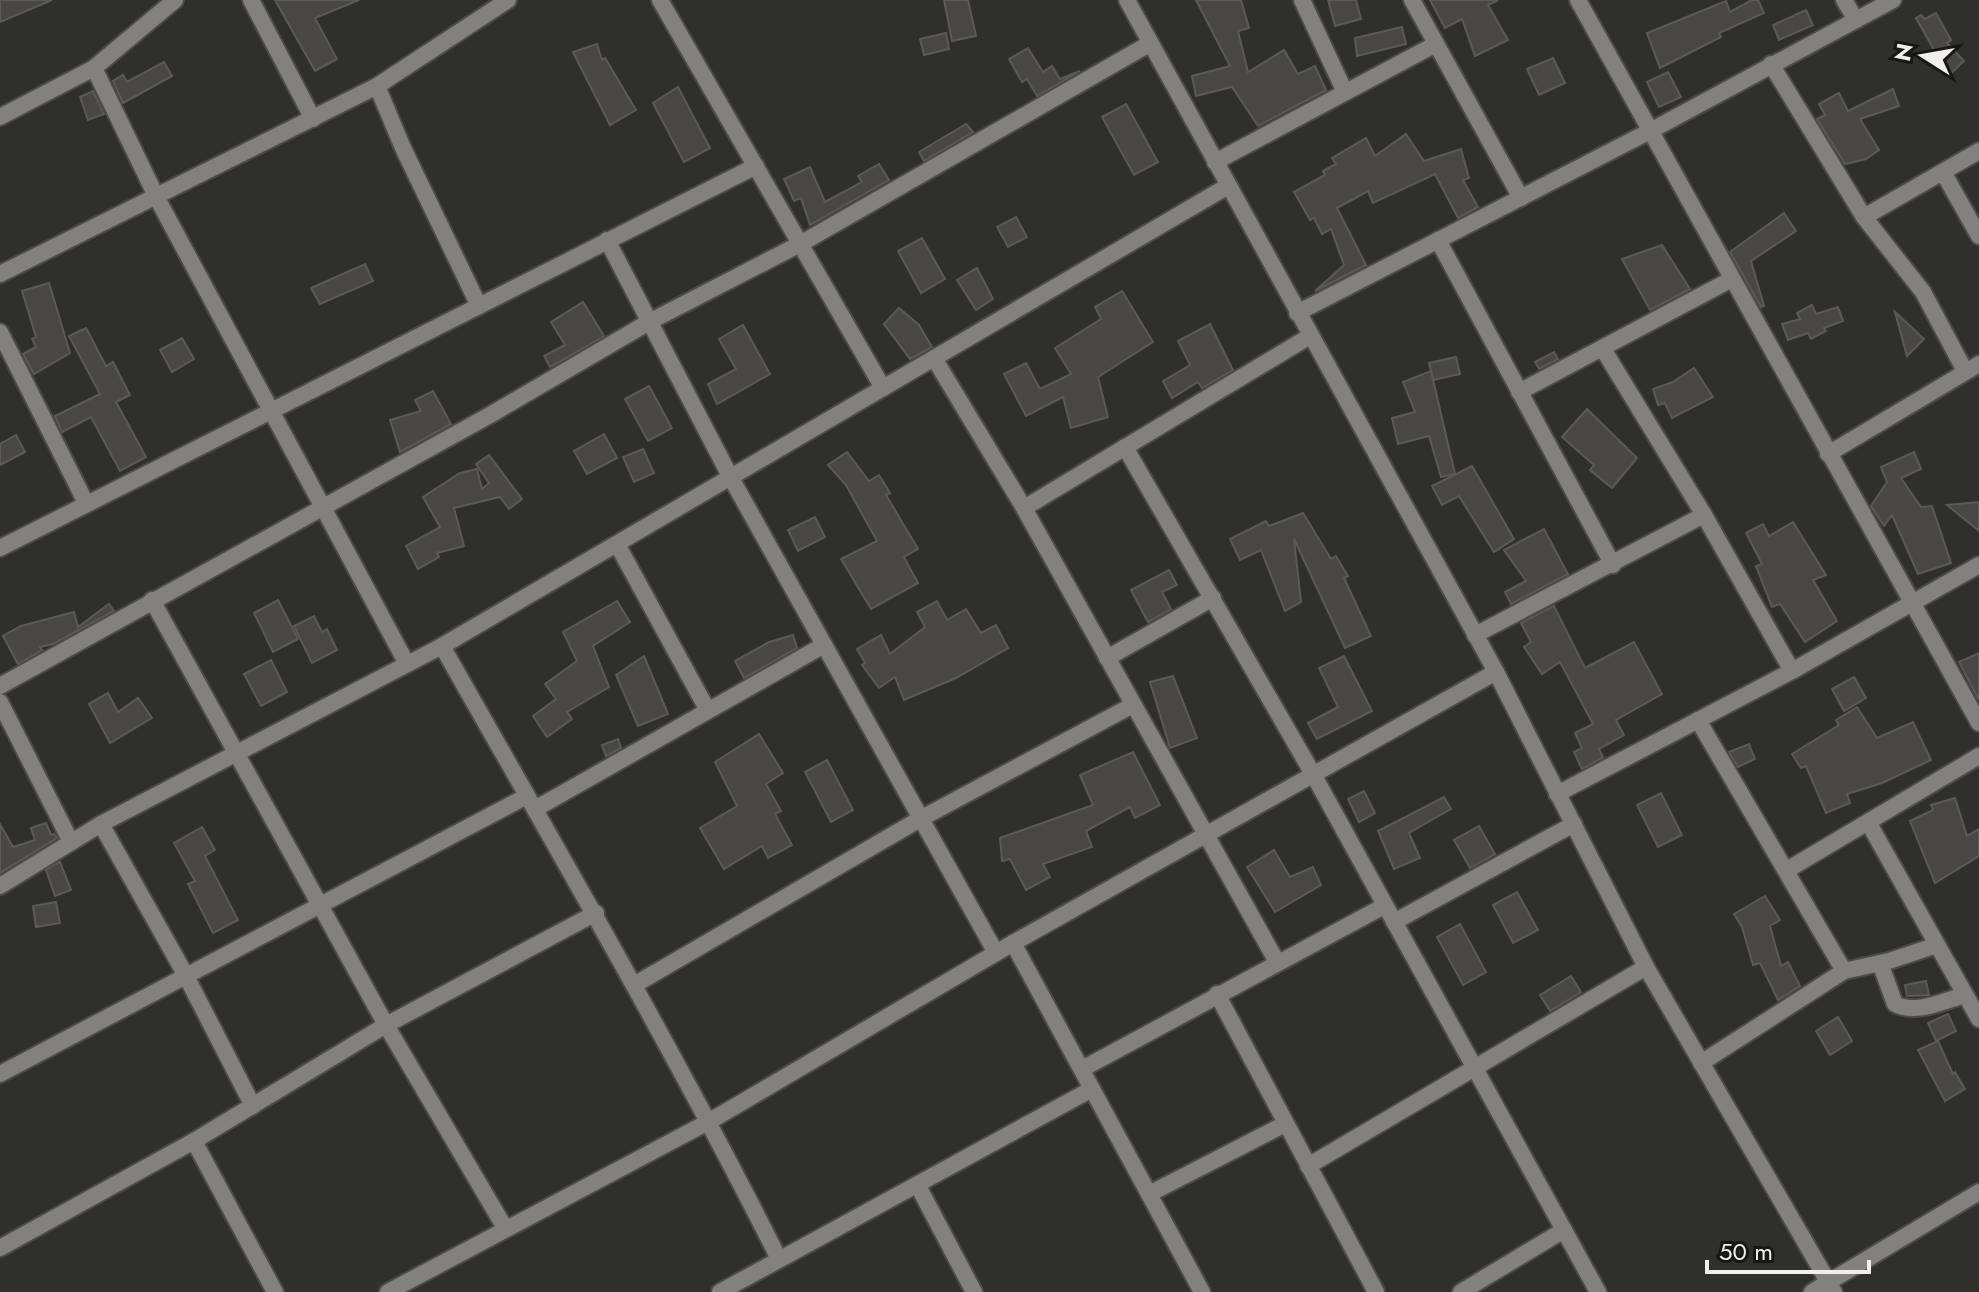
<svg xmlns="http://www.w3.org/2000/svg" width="1979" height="1292" font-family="Jost,sans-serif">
<rect width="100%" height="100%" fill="#2f2f2c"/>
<g fill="#484744" stroke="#5b5a57" stroke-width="2">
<polygon points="0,0 52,0 0,22"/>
<polygon points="275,0 359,0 315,18 337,59 315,71"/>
<polygon points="944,0 968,0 976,36 952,41"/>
<polygon points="1196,0 1241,0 1249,28 1238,31 1248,72 1284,50 1298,74 1315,66 1326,90 1258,126 1232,87 1196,96 1192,76 1230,66"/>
<polygon points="1328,0 1356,0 1361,19 1335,26"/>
<polygon points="1430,0 1498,0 1488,5 1508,40 1475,56 1462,19 1445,28"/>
<polygon points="1752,0 1758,0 1764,13 1719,33 1721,37 1660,68 1647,33 1726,1 1730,12"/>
<polygon points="1806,10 1813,25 1779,40 1773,25"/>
<polygon points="1936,13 1951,40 1947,43 1964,61 1949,75 1935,60 1938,57 1916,18 1921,15 1925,19"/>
<polygon points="1402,27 1406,44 1357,56 1355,38"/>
<polygon points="946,33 949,49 924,55 920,39"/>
<polygon points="597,44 602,60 605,58 636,110 610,125 573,52"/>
<polygon points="1028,48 1043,72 1052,66 1060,79 1080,71 1037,96 1027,79 1022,82 1009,59"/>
<polygon points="1553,58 1565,83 1539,95 1527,69"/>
<polygon points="164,62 172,76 123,103 113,81 123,75 127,82"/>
<polygon points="1668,72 1681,97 1659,107 1647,82"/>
<polygon points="678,87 710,148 684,162 653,103"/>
<polygon points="1893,89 1899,106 1860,119 1879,150 1866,159 1845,164 1817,119 1825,115 1819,104 1839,93 1848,111"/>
<polygon points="93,91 104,114 88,120 80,97"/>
<polygon points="1126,104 1158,162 1134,175 1102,117"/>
<polygon points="966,124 973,132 924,161 919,152"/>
<polygon points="1406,134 1424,161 1461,149 1469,178 1463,180 1478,207 1458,218 1435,174 1373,203 1368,191 1337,208 1366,265 1315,291 1344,265 1331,229 1322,234 1314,218 1310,220 1294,192 1325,175 1323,171 1336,164 1332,158 1366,138 1375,156"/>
<polygon points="879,164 889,180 810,225 801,198 794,201 784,179 810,167 825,202 862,182 858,176"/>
<polygon points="1784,213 1796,231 1751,261 1764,306 1761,307 1730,252"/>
<polygon points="1016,217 1027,237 1008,247 997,227"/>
<polygon points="922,238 945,279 921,293 898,251"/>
<polygon points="1662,245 1690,289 1650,310 1622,259"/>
<polygon points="365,264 373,281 320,304 311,288"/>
<polygon points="977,268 993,299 976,310 957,280"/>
<polygon points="49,283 70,353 34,374 23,354 36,347 32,339 36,337 22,291"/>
<polygon points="1122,291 1153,342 1098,377 1108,417 1071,428 1063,397 1026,416 1004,374 1026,363 1040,389 1071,374 1055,348 1101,319 1095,307"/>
<polygon points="583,302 604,336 550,367 544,356 565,345 551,322"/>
<polygon points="1812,305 1816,314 1838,307 1843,321 1824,328 1826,331 1811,339 1808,333 1788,340 1782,324 1800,319 1797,313"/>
<polygon points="899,308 919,325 932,347 910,359 884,324"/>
<polygon points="1895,312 1924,339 1907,356"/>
<polygon points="1210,324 1233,370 1202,388 1198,382 1172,398 1163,381 1190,365 1178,341"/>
<polygon points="743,325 770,374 717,404 708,384 736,369 719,339"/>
<polygon points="86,328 106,366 113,362 130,395 116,402 146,457 120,471 91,417 62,432 55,416 100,394 69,336"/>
<polygon points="182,338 194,359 172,372 160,350"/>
<polygon points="1554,352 1558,359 1539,369 1535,362"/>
<polygon points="1456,357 1460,374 1433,380 1429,363"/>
<polygon points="1694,368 1713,397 1672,418 1665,403 1658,405 1653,389 1673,382"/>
<polygon points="1431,371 1455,474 1441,477 1429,436 1398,444 1392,418 1415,412 1403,382"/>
<polygon points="649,386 672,428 648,441 625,399"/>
<polygon points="433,391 451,424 400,452 390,420 421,411 415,400"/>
<polygon points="1587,409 1637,458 1612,488 1590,470 1594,465 1562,437"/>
<polygon points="604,434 617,458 587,474 574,451"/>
<polygon points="16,435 25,452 0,465 0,444"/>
<polygon points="643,449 654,473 634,482 623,457"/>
<polygon points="847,452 869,481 879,475 890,493 886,495 918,549 904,557 918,583 871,609 841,559 877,541 846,485 828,465"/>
<polygon points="1914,452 1921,469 1901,478 1921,507 1932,506 1951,563 1918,574 1892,515 1884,526 1871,506 1887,482 1881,467"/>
<polygon points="489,455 522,499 509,509 500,497 454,508 464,546 437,553 439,557 418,569 406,546 440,527 423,497 460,473 477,469 482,489 489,483 476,464"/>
<polygon points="1472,466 1514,539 1494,552 1459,496 1442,505 1432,486"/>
<polygon points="1979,502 1979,531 1947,505"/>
<polygon points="1303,513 1331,559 1336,556 1348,576 1344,578 1371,636 1345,648 1294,539 1301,602 1285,611 1261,550 1240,560 1230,539 1266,521 1269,526"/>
<polygon points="815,517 825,537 798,551 788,530"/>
<polygon points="1793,522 1826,575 1813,580 1837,621 1805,642 1780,604 1772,607 1756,566 1762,564 1746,533 1763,524 1769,536"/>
<polygon points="1544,529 1568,574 1511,604 1505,592 1526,581 1504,550"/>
<polygon points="1169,570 1177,585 1162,592 1171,609 1148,622 1131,590"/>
<polygon points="278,600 298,639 273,652 254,613"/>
<polygon points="617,601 630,622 593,646 609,687 567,712 572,719 547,737 533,716 556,699 545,684 577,661 563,632"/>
<polygon points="937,601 947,620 966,609 981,633 996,625 1008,648 956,678 904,700 895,677 879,688 862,665 865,663 857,649 881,635 890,654 925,627 917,612"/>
<polygon points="109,604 114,611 53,644 40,647 42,650 18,664 3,636 21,626 74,612 78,627"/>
<polygon points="1554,606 1585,668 1634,642 1662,694 1616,720 1624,735 1599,749 1603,757 1582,769 1574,752 1582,748 1575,733 1593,724 1560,662 1542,674 1524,647 1531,642 1521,623"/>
<polygon points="314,616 322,632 327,629 337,650 312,663 294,626"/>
<polygon points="793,635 797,648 744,678 735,661 769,642"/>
<polygon points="1979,653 1979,700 1959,662"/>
<polygon points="644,656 668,714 638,726 616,675"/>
<polygon points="1344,656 1372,711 1317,739 1308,723 1338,707 1319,668"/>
<polygon points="271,660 287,692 261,706 244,674"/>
<polygon points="1173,676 1197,738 1170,748 1150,682"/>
<polygon points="1854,677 1866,698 1844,711 1832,689"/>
<polygon points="108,693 118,712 138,698 152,718 110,743 89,704"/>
<polygon points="1857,707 1877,738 1913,722 1931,760 1882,783 1847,794 1850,803 1826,813 1806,766 1801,768 1792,754 1839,725 1836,720"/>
<polygon points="759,734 783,773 766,784 781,811 775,814 792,845 768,858 762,846 724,869 700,828 737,806 715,762"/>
<polygon points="618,739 621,748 606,756 602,745"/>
<polygon points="1749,744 1755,759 1738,767 1729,752"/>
<polygon points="1133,752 1160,805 1135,818 1130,807 1086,831 1092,847 1043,864 1050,877 1026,890 1010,859 1002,861 1000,838 1093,805 1080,775"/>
<polygon points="827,760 853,810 831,822 805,772"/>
<polygon points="1364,791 1375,813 1359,822 1348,799"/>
<polygon points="1661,793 1682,835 1658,847 1637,805"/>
<polygon points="1444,797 1451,809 1409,833 1420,858 1394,869 1378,831"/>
<polygon points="1955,798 1967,836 1979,829 1979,856 1935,883 1910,821 1933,810 1931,805"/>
<polygon points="46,823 51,835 54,834 57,838 0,873 0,824 13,847 35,840 31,828"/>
<polygon points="1479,826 1495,854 1470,868 1454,840"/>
<polygon points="202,827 215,850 205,856 238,920 213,933 188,884 195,881 174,843"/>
<polygon points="1274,850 1290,877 1313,867 1321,885 1275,912 1247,867"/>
<polygon points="60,862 71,890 55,896 46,870"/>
<polygon points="1517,892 1538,930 1513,943 1493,905"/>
<polygon points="1765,896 1780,920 1770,926 1781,966 1788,962 1800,986 1778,1000 1760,963 1753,965 1742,927 1734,914"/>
<polygon points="56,902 60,923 36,927 33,906"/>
<polygon points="1460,924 1486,972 1463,985 1437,937"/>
<polygon points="1571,976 1581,992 1550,1011 1540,995"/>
<polygon points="1926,981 1929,995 1907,996 1905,985"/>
<polygon points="1948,1014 1956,1031 1936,1041 1928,1023"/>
<polygon points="1838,1017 1852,1041 1830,1055 1816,1031"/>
<polygon points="1938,1041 1953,1074 1955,1072 1965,1089 1945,1101 1918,1050"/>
</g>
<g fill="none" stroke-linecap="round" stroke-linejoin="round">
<g stroke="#4c4b48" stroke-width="20">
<g id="street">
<polyline points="251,0 313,119"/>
<polyline points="660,0 883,388"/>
<polyline points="1127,0 1496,672 1646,967 1834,1292"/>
<polyline points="1302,0 1344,90"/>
<polyline points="1412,0 1521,198"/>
<polyline points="1578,0 1979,723"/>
<polyline points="1844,0 1856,20"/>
<polyline points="1771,64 1864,217 1923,292 1965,371"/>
<polyline points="94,68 157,198 407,664"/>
<polyline points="377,86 403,148 479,306"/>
<polyline points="0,117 94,68 175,0"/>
<polyline points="1215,162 1436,44"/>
<polyline points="1943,172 1979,236"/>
<polyline points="1864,217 1979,151"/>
<polyline points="607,240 731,478 996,953"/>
<polyline points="1438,240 1613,565"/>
<polyline points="0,274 377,86 508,0"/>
<polyline points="1297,313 1652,130 1893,0"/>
<polyline points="0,332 86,503"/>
<polyline points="1603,349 1704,515 1792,671"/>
<polyline points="934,358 1024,508 1277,962"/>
<polyline points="1519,392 1732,279"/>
<polyline points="1125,447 1313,774 1598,1292"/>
<polyline points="1828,454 1979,364"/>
<polyline points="1024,508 1310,336"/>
<polyline points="617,544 707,709"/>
<polyline points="0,548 756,166"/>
<polyline points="152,600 386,1025 505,1228"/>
<polyline points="1475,635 1704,515"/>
<path d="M442 646C557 849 674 1050 779 1259"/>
<polyline points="1107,658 1213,598"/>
<polyline points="0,686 490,415 649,322 800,244 1149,44"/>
<polyline points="0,702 71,842"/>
<polyline points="1698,720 1844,971"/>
<polyline points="1557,794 1792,671 1979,565"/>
<polyline points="535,809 824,645"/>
<polyline points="1868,822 1979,1019"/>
<polyline points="101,824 185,974 253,1106"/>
<polyline points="1787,870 1979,756"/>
<polyline points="0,886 101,824 442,646 1228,186"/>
<polyline points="1394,922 1574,824"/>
<polyline points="1013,943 1202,1292"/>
<path d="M1880 963 1895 1004C1916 1015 1943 1001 1965 995"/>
<polyline points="634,985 920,819 1133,705"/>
<polyline points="1217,994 1376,1292"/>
<polyline points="1701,1063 1844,971 1889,961 1937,945"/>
<polyline points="1082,1069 1384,906"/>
<polyline points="0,1074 527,796"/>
<polyline points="194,1141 275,1292"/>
<polyline points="1308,1166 1646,967"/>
<polyline points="918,1186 974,1292"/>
<polyline points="1149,1194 1285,1124"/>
<polyline points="0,1248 194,1141 386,1025 596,913"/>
<polyline points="388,1292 710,1121 1013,943 1496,672"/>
<polyline points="720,1292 1092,1089"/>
<polyline points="1461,1292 1564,1230"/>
<polyline points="1812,1292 1979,1192"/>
</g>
</g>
<use href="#street" stroke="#82817d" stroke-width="16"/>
</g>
<g transform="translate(1923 56) rotate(281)" stroke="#171715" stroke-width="6" paint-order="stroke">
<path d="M0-6L14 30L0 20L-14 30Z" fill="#f0efed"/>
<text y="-12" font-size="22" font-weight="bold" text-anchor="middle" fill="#f0efed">N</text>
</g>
<path d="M1707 1260v12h162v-12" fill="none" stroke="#f0efed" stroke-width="4"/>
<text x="1719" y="1260" font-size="24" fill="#f0efed" stroke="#171715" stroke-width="6" paint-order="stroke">50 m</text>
</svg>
